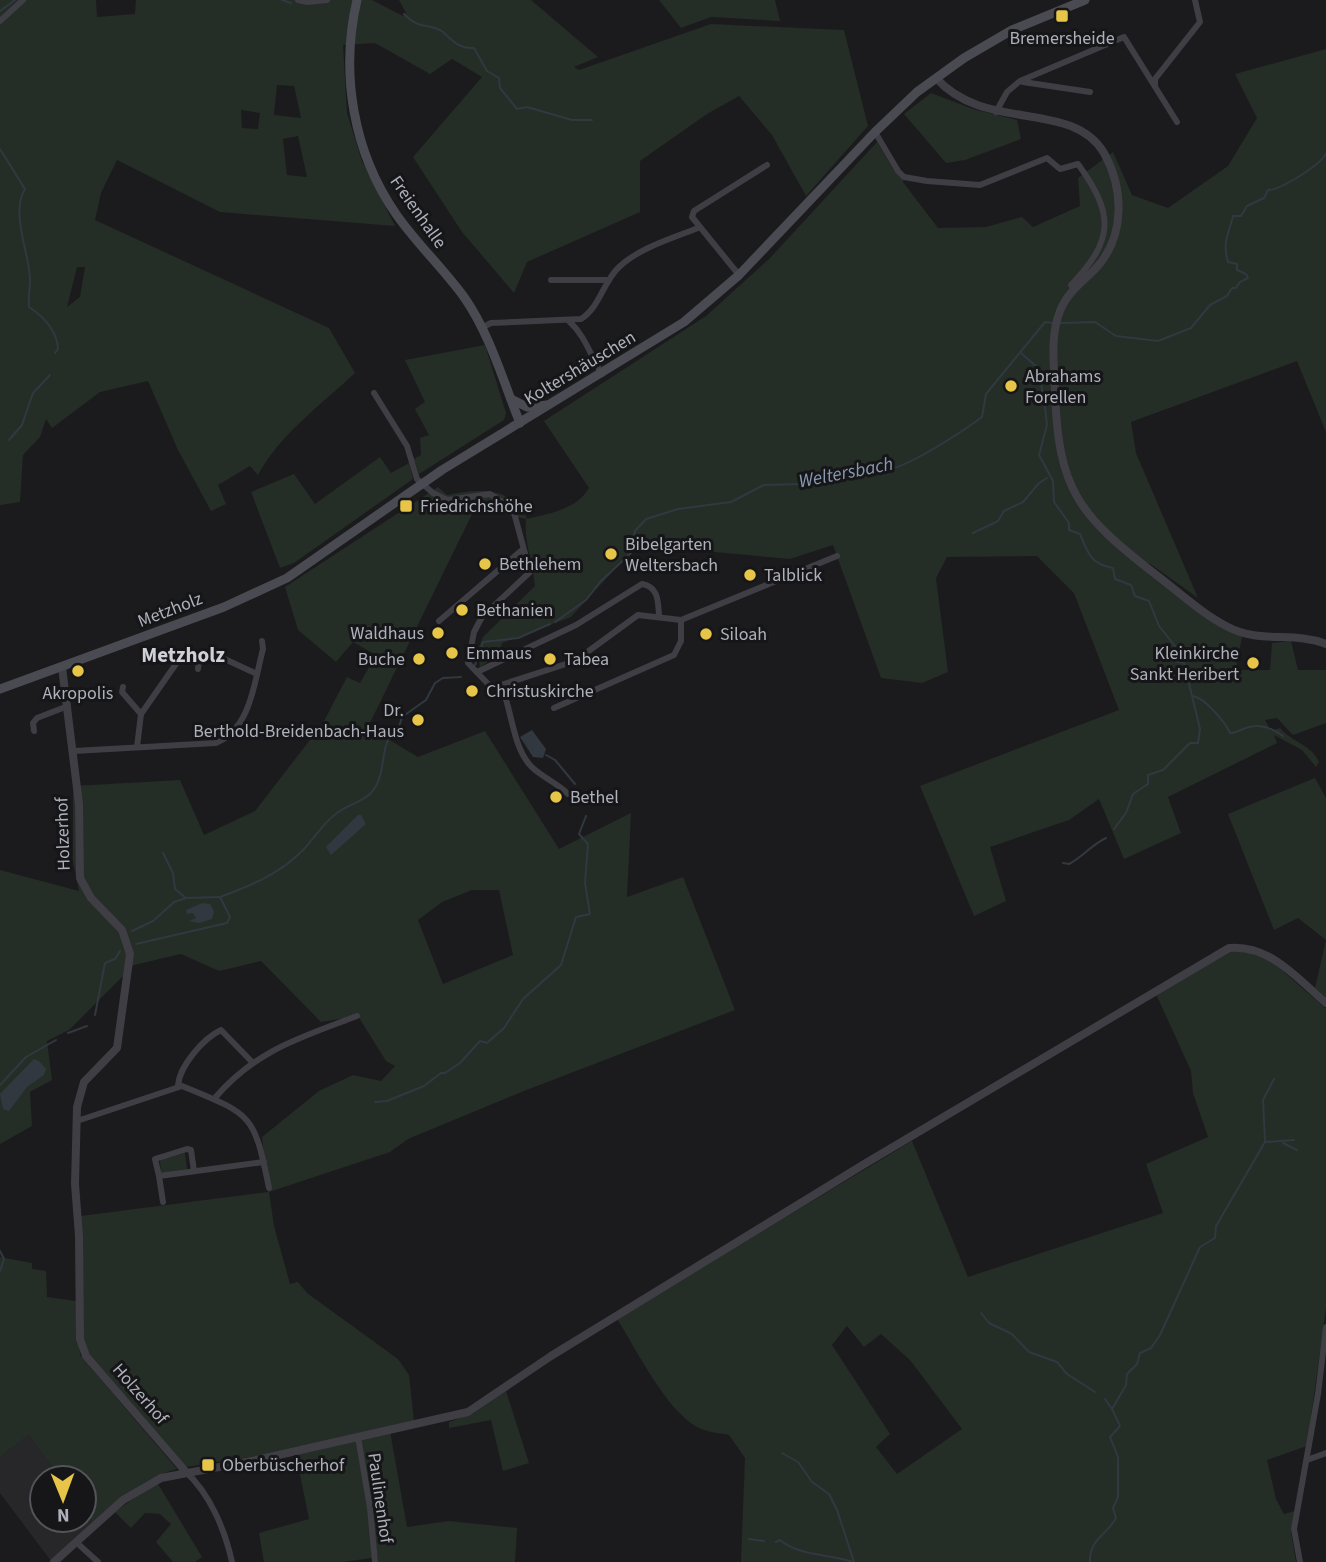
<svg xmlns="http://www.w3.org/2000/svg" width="1326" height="1562" font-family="'Source Sans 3',sans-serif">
<rect width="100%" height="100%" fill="#1b1b1d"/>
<polygon fill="#27272a" points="29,1435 60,1478 42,1478 42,1520 84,1520 84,1511 93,1523 51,1561 0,1493 0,1457"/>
<g fill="#252d27" fill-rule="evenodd">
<path d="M0 0H96L97 17 135 14 136 0H372L403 16 406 13 399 0H531L598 57 574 67 579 70 711 24 844 30 868 126 806 196 772 135 739 96 707 114 640 161V212L527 262 514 293 462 232 413 157 482 77 452 59 430 74 375 43 343 45 347 113 362 161 395 226 220 212 117 160 101 193 95 220 329 328 355 373C322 404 279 435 258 475L250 466 218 485 226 504 211 511 178 450 148 381 100 392 52 428 46 419 40 437 23 455 20 502 0 505ZM277 85 294 86 301 118 274 115ZM241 110 260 113 258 129 242 128ZM298 136 307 177 287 175 283 139ZM77 267H85L80 297 67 307Z"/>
<polygon points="659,0 775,0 780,21 711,17 681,28"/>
<path d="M1326 49V432L1297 361 1131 422 1136 453 1198 598 1149 563 1144 569 1214 621 1242 637 1239 652 1235 654 1238 670H1270L1272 643 1291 641 1298 670H1326V723L1293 735 1277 718 1265 720 1271 731 1280 728C1292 742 1312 745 1319 762L1316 767 1302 750 1274 735 1277 743 1168 797 1181 833 1124 859 1099 799 1069 820 990 847 1006 901 974 916 920 786 1119 710 1074 593 1037 556 947 557 936 578 948 672 922 683 881 678 833 545 790 559 637 545 571 617 502 643 499 655 480 667 478 649 483 637 535 586C533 563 524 543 526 519L475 508 368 727 418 757 485 731 559 849 631 813 627 897 683 877 735 1010 524 1091 408 1139 390 1152 269 1192 274 1226 290 1284 298 1282 307 1293 398 1359 409 1375 414 1421 287 1451 186 1467 87 1353 82 1341 81 1216 268 1192 262 1137 319 1091 353 1075 381 1081 395 1066 386 1061 358 1016 321 1022 261 961 219 971 181 954 134 965 69 1030 47 1041 52 1080 30 1092 32 1126 0 1144V870L79 891 73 861V786L180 780 204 835 255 811 323 723 347 677 360 683 376 655 353 642 336 662 298 630 285 587 438 487 447 495C476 489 513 485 527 519 550 513 576 510 589 488L544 421 706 316 770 258 877 142 893 169 904 178 903 182 938 228 986 227 1022 217 1033 227 1080 206 1078 178 1113 152 1132 195 1168 208 1228 166 1257 118 1235 74ZM472 890H499L513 955 443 984 418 920 442 902Z"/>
<polygon points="931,93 973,109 1017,120 1021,139 965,160 946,163 904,114"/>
<polygon points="485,345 506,413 504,420 419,474 414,459 421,455 420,438 429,435 415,409 425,402 405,360"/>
<polygon points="380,457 391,473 409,463 413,479 294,563 280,568 251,492 294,474 315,504"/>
<polygon points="1315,778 1326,798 1326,998 1315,988 1326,940 1298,918 1274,930 1228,814"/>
<path d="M1241 949 1268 958 1326 1009V1308L1307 1446 1267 1460 1276 1499 1284 1514 1295 1511 1291 1532 1296 1562H741L745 1458 729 1435C719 1433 706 1432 697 1427 665 1409 637 1350 617 1319L912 1141 968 1277 1163 1213 1146 1164 1208 1137 1193 1093 1191 1071 1156 994 1225 952ZM847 1326 864 1347 881 1334 910 1360 962 1429 897 1474 876 1447 890 1434 832 1345Z"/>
<polygon points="185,1153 187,1169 161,1174 160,1160"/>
<path d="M0 1257 32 1263V1269L46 1271 47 1297 76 1301 80 1355 177 1469C143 1478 119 1502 93 1523L84 1511V1478H60L29 1435 0 1457Z"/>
<polygon points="506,1391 529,1463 503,1471 491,1420 449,1428 449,1422 474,1413"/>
<polygon points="390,1431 407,1527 449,1521 517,1528 515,1562 378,1562 360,1439"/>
<polygon points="356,1441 369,1510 372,1558 343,1562 264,1562 259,1533 309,1519 296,1455"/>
<polygon points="158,1484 202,1557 195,1562 173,1562 156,1542 171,1524 160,1514 145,1513 131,1528 115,1512 145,1490"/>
</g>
<g fill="#313840">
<polygon points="532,730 546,749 543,758 533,757 520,737"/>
<polygon points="358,815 361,815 366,824 331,855 326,847"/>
<polygon points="202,903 210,904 214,911 212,919 199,923 189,921 196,918 193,913 187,914 186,910"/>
<polygon points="34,1059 39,1061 46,1069 44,1075 27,1087 9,1111 3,1109 0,1094"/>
</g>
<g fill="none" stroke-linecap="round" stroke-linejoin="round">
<g stroke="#313840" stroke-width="2">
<polyline points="282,0 291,3"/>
<polyline points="0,11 15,0"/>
<path d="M404 14C420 31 432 23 443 32 452 40 459 49 474 48L487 71 499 78 500 88 517 109 527 107 572 120H592"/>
<path d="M0 149 25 189C10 213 30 255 30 280 30 289 28 298 29 307 44 317 57 330 58 349L55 353"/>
<path d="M1061 323 1095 322 1116 336 1158 341 1191 328 1210 305 1227 296 1232 288H1236L1240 282 1248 278 1246 274 1237 270V264L1228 262C1222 243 1229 233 1233 216H1241L1247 206 1264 198 1268 190C1280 190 1319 166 1326 154"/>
<polyline points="1021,353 1039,369 1043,396"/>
<path d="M1044 398 1047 425 1039 455 1053 481 1054 502 1069 523V530L1080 534C1088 554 1091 564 1113 568L1115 579 1131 585 1135 596 1149 601 1159 626 1175 646 1171 654 1173 661 1184 663 1200 729 1198 743H1190L1163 770 1148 775V784L1133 794 1126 813 1114 829"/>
<polyline points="9,440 22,425 33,393 50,375"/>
<polyline points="973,533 998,521 1004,511 1023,502 1039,483 1047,478"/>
<path d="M555 622 586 600 600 582 631 553 635 531 646 519 678 509 731 502 764 485 800 484 855 471 870 464C875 465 880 468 886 469 903 471 966 429 982 417L986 394 1045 322 1052 323"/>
<polyline points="475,665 483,642 518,638 550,624"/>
<path d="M1193 696C1205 698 1225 722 1230 733 1238 733 1239 730 1246 728 1259 723 1272 728 1283 736"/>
<polyline points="546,755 555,760 575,784"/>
<polyline points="163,853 173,873 175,889 186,898"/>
<path d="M1063 863 1069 864C1083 857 1091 845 1106 838"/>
<polyline points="132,931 153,921 174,902 186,898 219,897"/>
<path d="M136 944 227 923 230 917 220 897C252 885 280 874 304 849 315 837 323 823 337 813 350 803 367 802 376 786 387 767 379 739 398 730L402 717 426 700 435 683 443 678 461 677"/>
<polyline points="95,1015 105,963 115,959 120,951"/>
<polyline points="68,1033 87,1026"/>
<polyline points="0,1085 26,1057 56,1040"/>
<polyline points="375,1102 387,1101 424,1086 441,1073 445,1073 460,1063 480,1041 487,1043 504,1028 523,999 561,965 576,917 590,914 585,883 588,844 579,834 586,816"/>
<polyline points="1265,1142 1263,1100 1274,1079"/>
<polyline points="1283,1143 1297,1150"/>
<polyline points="0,1251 4,1259 0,1271"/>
<polyline points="981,1313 989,1323 1012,1334 1029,1352 1057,1362 1067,1374 1095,1392"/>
<polyline points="1105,1399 1112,1409"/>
<polyline points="782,1453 798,1462 812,1482 829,1494 837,1510 854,1562"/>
<polyline points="749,1539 764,1541"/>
<path d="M776 1542 780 1540C799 1556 829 1554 853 1562"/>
<path d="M1090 1562C1089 1539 1107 1535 1116 1518L1113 1508 1118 1497V1457L1110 1437 1120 1426 1112 1409 1126 1385 1127 1374 1137 1364 1140 1353 1151 1348 1160 1335 1200 1247 1215 1238 1216 1226 1265 1142 1294 1140"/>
</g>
<g stroke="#3e3e44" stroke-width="6">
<polyline points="298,0 307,2 327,0"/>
<polyline points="0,21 23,0"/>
<polyline points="1023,82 1090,92"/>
<polyline points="1155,86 1155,79 1200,22 1195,0"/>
<polyline points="996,112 1007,92 1020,81 1124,37 1177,122"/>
<path d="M875 132 898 171 904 177 927 181 980 185 1047 158 1060 169 1078 164C1114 214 1115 239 1071 285L1074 289"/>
<polyline points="739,275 692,217 694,211 767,165"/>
<polyline points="551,280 606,280"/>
<path d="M569 321C586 337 590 355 602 374"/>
<path d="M483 327 491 323 581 319C600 307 603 282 619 267 639 248 673 238 698 228"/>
<polyline points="374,393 407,446 417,479 433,493 447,500 490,494 513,509 530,572 482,617 474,632 468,663 490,686 501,685 575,661 638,615 681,620 837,556"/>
<polyline points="439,621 522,550"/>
<polyline points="198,669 200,656"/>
<path d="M477 672 576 625 642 584C659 587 658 602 659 616"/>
<path d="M501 685C512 710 512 743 529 764 537 775 557 782 568 794"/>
<polyline points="123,687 122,692 141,714"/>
<polyline points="554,708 674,655 681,641 681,620"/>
<polyline points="34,731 33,723 37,718 68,706"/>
<polyline points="137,747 141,714 178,661 214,654 257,674"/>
<path d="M74 751 216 743C251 728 254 683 263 649L262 641"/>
<path d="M178 1085C180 1065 204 1038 221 1030L253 1063"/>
<path d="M214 1099C256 1050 299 1038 357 1016"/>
<path d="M77 1121 182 1086C253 1115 254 1114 269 1188"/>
<polyline points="194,1171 191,1150 187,1149 155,1159 159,1176 264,1162"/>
<polyline points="159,1176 163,1202"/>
<polyline points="358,1437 370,1508 375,1562"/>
<polyline points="1307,1460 1326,1453"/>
<path d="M186 1472C210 1494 225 1530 232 1562"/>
<polyline points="76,1542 98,1562"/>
<polyline points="1300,1562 1294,1529 1318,1394 1326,1327"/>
</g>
<g stroke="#3e3e44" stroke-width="8">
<path d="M936 78C985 133 1072 99 1104 153 1124 189 1125 236 1097 267 1084 281 1067 292 1060 311 1050 336 1054 363 1055 390 1058 490 1078 514 1155 574 1179 592 1202 614 1228 627 1260 644 1294 631 1326 644"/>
<polyline points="62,667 79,804 80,878 91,898 122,930 130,954 117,1048 84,1082 77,1107 75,1184 79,1236 80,1339 86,1356 186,1472"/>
<path d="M54 1562 123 1500 161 1478 261 1459 468 1412 551 1356 866 1163 1229 948C1269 944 1297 978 1326 1003"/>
</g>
<g stroke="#4a4b52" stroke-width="9">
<path d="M357 0C340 73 353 152 396 214 416 243 443 268 464 297 490 334 503 381 520 423"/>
<polyline points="511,399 527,407 547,405"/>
<polyline points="0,689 224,607 287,578 442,470 684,322 739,275 875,132 917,92 964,58 1012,30 1085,0"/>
</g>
</g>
<g fill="#e7c548" stroke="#161618" stroke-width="2.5">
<rect x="1055" y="9" width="14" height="14" rx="3.5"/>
<circle cx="1011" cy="386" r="7"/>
<rect x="399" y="499" width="14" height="14" rx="3.5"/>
<circle cx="611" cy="554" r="7"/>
<circle cx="485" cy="564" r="7"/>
<circle cx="750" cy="575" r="7"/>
<circle cx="462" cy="610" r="7"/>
<circle cx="438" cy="633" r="7"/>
<circle cx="706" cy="634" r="7"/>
<circle cx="452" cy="653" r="7"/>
<circle cx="419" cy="659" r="7"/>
<circle cx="550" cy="659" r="7"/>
<circle cx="1253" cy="663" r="7"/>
<circle cx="78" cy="671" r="7"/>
<circle cx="472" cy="691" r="7"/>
<circle cx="418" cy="720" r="7"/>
<circle cx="556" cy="797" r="7"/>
<rect x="201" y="1458" width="14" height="14" rx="3.5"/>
</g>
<g text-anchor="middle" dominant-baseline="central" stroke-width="6" stroke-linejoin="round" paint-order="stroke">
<g font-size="18" fill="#aeb1bb" stroke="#161618" text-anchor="start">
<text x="1062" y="38" text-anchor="middle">Bremersheide</text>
<text x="1025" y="376">Abrahams<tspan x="1025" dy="21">Forellen</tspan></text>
<text x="420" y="506">Friedrichshöhe</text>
<text x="625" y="544">Bibelgarten<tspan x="625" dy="21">Weltersbach</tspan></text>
<text x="499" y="564">Bethlehem</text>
<text x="764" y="575">Talblick</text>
<text x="476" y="610">Bethanien</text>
<text x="424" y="633" text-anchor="end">Waldhaus</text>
<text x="720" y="634">Siloah</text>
<text x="466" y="653">Emmaus</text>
<text x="1239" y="653" text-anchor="end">Kleinkirche<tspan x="1239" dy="21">Sankt Heribert</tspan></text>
<text x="405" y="659" text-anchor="end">Buche</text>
<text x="564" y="659">Tabea</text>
<text x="486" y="691">Christuskirche</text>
<text x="78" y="693" text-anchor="middle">Akropolis</text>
<text x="404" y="710" text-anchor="end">Dr.<tspan x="404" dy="21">Berthold-Breidenbach-Haus</tspan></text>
<text x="570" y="797">Bethel</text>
<text x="222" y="1465">Oberbüscherhof</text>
</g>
<g font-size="18" fill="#aeb1bb" stroke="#161618">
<text transform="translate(418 212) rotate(55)">Freienhalle</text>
<text transform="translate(580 368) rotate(-31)">Koltershäuschen</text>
<text transform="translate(170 610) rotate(-21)">Metzholz</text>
<text transform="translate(63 834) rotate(-92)">Holzerhof</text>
<text transform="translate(140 1394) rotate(49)">Holzerhof</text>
<text transform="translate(380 1498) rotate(82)">Paulinenhof</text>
</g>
<g font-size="19" font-style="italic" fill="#889ab3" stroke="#161618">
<text transform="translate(846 473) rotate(-11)">Weltersbach</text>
</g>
<g font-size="21" font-weight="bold" fill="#cfd0d8" stroke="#161618">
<text x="183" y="655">Metzholz</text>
</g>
</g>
<g transform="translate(63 1499) rotate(179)"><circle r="33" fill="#161618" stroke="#535459" stroke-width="2"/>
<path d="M0-5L12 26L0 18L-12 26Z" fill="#e7c548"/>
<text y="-10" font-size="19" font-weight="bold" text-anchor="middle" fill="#aeb1bb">N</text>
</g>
</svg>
